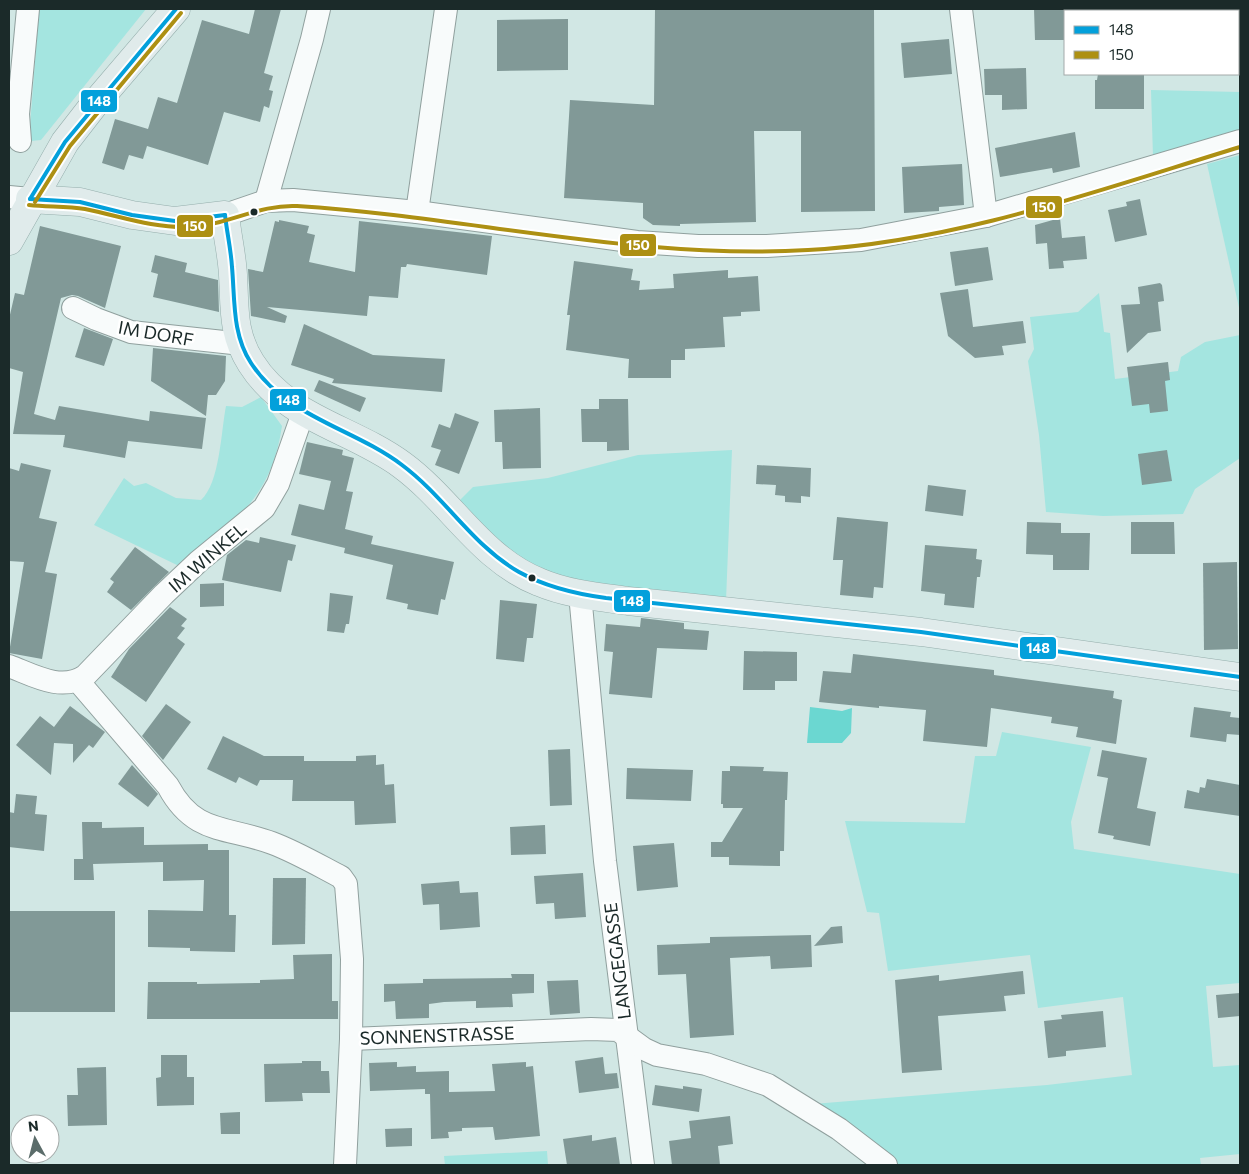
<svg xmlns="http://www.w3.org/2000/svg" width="1249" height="1174" font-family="Commissioner,sans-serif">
<rect width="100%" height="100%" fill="#d1e7e4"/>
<g fill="#a4e5e0">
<polygon points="39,9 146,9 41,140 31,141 30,126"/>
<polygon points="1151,90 1240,92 1240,131 1153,157"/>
<polygon points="1240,155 1240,312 1207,164"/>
<polygon points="1099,293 1104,332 1110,333 1115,379 1178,371 1181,357 1205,342 1240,335 1240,458 1195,489 1183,514 1103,516 1046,512 1039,435 1028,361 1034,349 1030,317 1078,312"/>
<path d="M261 397 282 426C271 501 233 521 179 566L94 525 124 478 134 486 146 483 176 498 201 500C220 483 221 431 226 406L242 407Z"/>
<polygon points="732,450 726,601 595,585 533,568 492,541 457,503 473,487 548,478 638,455"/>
<polygon points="1002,732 1091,747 1071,822 1074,849 1240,874 1240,983 1206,986 1213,1067 1240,1065 1240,1154 1200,1158 1201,1165 899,1165 813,1104 1047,1085 1132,1075 1123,997 1038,1008 1030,955 888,971 879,913 867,912 845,821 965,823 975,756 996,756"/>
<polygon points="547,1151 548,1165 445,1165 444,1156"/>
</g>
<polygon fill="#6bd7d1" points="810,707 842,711 852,708 851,733 842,743 807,743"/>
<g fill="#819997">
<polygon points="255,9 281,9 264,73 273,76 269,90 273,91 269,108 264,106 260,122 224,112 208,165 147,146 143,159 129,155 124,170 102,163 115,119 148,129 158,97 177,103 202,20 249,34"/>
<polygon points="655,9 874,9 875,211 801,212 801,131 754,131 756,222 680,224 680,226 653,225 643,218 643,203 564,198 570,100 654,105"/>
<polygon points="1034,9 1065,9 1065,40 1035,40"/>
<polygon points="568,19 568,70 497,71 497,20"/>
<polygon points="949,39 952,74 904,78 901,43"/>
<polygon points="1026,68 1027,109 1002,110 1002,95 985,95 984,69"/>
<polygon points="1098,74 1144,74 1144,109 1095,109 1095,80 1097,80"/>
<polygon points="1075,132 1080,167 1053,173 1052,168 1000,177 995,148"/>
<polygon points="962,164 964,205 939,207 939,211 904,213 902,167"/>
<polygon points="1140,199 1147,235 1115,242 1108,210 1127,206 1126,202"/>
<polygon points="1060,218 1062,238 1085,236 1087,259 1063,261 1064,268 1049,269 1047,243 1036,244 1035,225"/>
<polygon points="279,220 309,226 307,233 315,235 309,262 355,272 359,221 492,236 487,275 407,264 406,267 401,267 398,298 369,296 367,316 267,307 287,316 285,323 251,316 248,269 263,272 275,221 279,222"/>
<polygon points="40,226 121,246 105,308 78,296 72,295 61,298 34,414 55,420 59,406 149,421 150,411 206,418 202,449 128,441 125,458 63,447 65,435 13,434 23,372 9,368 9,319 15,293 24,295"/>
<polygon points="988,247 993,280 955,286 950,252"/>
<polygon points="155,255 187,263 185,272 218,280 219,312 153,297 158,274 151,272"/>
<polygon points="574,261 633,269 631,280 640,281 639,290 674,288 673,274 728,270 728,278 758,276 760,311 741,312 741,316 723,317 725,347 685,349 685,360 671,360 671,378 628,378 629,359 566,350 570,315 567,315"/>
<polygon points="1160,283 1162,285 1164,301 1158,302 1161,331 1148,333 1127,353 1121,305 1140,304 1138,287"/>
<polygon points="968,289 973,327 1023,321 1026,343 1002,346 1004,355 975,358 948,336 940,293"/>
<polygon points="304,324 373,355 445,359 442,392 332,383 334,379 291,365"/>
<polygon points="84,328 113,339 104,366 75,357"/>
<polygon points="153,348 226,356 225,381 216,395 208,395 206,416 151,381"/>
<polygon points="1168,362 1170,380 1165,381 1168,411 1150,413 1149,404 1132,406 1127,367"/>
<polygon points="319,380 366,398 360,412 314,391"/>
<polygon points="599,399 628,399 629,450 607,451 607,442 582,442 581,409 599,409"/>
<polygon points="540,408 541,468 503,469 502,442 495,442 494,410"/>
<polygon points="455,413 479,422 459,474 435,465 441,450 431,447 439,424 450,428"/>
<polygon points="307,442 343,450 342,455 354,458 346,491 353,492 345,529 373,536 371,544 454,562 445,600 441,599 438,615 407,609 408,604 386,599 393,565 344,553 345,548 291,535 299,504 324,510 331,481 299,474"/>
<polygon points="1167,450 1172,481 1142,485 1138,454"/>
<polygon points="21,463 51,470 39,518 57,522 45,572 57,574 42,659 9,653 24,562 9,561 9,468 19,471"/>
<polygon points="757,465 811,468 810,497 801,496 801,503 785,502 785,496 775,495 776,485 756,484"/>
<polygon points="928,485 966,490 963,516 925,511"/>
<polygon points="837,517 888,522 883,588 874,587 873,598 840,595 843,560 833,560"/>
<polygon points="1027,522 1061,523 1061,533 1090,533 1089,570 1053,570 1053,555 1026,554"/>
<polygon points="1131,522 1174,522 1175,554 1131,554"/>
<polygon points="260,537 296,545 292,561 288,560 281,592 222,580 227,555 246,540 259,543"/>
<polygon points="925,545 977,549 976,559 982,560 980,577 977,577 974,608 944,605 945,594 921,591"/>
<polygon points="135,547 169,572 131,610 107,592 114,582 110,579"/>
<polygon points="1237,562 1238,649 1204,650 1203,563"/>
<polygon points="224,583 224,606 200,607 200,584"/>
<polygon points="330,593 353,596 349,624 346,624 344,633 327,631"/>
<polygon points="500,600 537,604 533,638 527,638 524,662 496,659"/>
<polygon points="170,607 187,619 181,626 185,628 177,638 185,644 146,702 111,677 129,649"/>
<polygon points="641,618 684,623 684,629 709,631 707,650 657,648 652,698 609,694 613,652 604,651 606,624 640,627"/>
<polygon points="744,651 797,652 797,681 775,681 775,690 743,690"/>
<polygon points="853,654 994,670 994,675 1114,691 1113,698 1122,700 1116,744 1076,737 1078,727 1051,723 1052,717 991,708 987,747 923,741 926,710 879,706 879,708 819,702 823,671 851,673"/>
<polygon points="166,704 191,722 163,760 142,736"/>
<polygon points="70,706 105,732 93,748 89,745 73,763 73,744 54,743 51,775 16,745 40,716 54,727"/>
<polygon points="1194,707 1231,712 1230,717 1240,718 1240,735 1227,734 1226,742 1190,737"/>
<polygon points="223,736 264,756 304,756 304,761 356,761 356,756 376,755 376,765 384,764 385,785 394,784 396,823 355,825 354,801 292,801 293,780 260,780 257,786 239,777 236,783 207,769"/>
<polygon points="570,749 572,805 550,806 548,750"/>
<polygon points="1102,750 1147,758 1137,808 1156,812 1150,846 1113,839 1114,836 1098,833 1108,778 1097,776"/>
<polygon points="132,765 158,794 148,807 118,784"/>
<polygon points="730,766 764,767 763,771 788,772 787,800 785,800 784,851 780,851 780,866 729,865 729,857 711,857 711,842 722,842 743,808 723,808 723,804 721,804 722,771 730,771"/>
<polygon points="627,768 693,770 691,801 626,799"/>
<polygon points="1207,779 1240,785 1240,816 1184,808 1187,790 1199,793 1200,787 1205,788"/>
<polygon points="16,794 37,796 35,814 47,815 44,851 9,847 9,812 14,813"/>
<polygon points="82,822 102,822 102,828 144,827 144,845 208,844 208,850 229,850 229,915 236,915 235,952 190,951 190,948 148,947 148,910 203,911 204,880 163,881 163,862 93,864 94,880 74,880 74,859 83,859"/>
<polygon points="545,825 546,854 511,855 510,827"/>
<polygon points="674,843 678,887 637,891 633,846"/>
<polygon points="583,873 586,917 555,919 554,903 536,904 534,876"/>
<polygon points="273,878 306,878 305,944 272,945"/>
<polygon points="459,881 460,893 478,892 480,927 440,930 439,904 423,905 421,884"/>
<rect x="9" y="911" width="106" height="101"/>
<polygon points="842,926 843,943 814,946 831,927"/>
<polygon points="811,935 812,967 771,969 770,956 730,958 734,1035 690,1038 686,974 658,975 657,945 710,943 710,937"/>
<polygon points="332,954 332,1001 338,1001 338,1019 147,1019 148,982 197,982 197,984 260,983 260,980 294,979 293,955"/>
<polygon points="1023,971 1025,994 1004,996 1006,1011 938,1016 942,1070 902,1073 895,980 939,975 939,981"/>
<polygon points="511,974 534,974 534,993 512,994 513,1007 476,1008 476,1001 444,1002 429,1004 429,1018 396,1019 395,1001 384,1002 384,984 423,983 423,979 512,978"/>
<polygon points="578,980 580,1013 550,1015 547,981"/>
<polygon points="1240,993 1240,1016 1218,1018 1216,995"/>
<polygon points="1103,1011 1106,1047 1066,1051 1066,1056 1048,1058 1044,1021 1062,1019 1061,1015"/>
<polygon points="161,1055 187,1055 187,1077 194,1077 194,1105 157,1106 156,1078 161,1077"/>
<polygon points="603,1057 605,1074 617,1073 619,1088 579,1093 575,1061"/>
<polygon points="302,1061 321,1061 321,1071 329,1071 330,1093 302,1093 303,1101 265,1102 264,1064 302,1063"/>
<polygon points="397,1062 397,1067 416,1066 416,1072 449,1071 449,1092 495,1091 492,1064 526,1062 526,1067 533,1066 540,1136 495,1140 493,1127 462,1128 462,1131 448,1132 449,1138 431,1139 430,1094 425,1094 425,1089 370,1091 369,1063"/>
<polygon points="106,1067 107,1125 68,1126 67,1095 78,1095 77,1068"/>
<polygon points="655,1085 683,1089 683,1086 702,1089 699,1112 652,1105"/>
<polygon points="240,1112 240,1134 221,1134 220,1113"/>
<polygon points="730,1116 733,1144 718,1146 720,1165 672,1165 669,1141 691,1138 689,1121"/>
<polygon points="412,1128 412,1146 386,1147 385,1129"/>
<polygon points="592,1135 592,1141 616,1137 620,1165 567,1165 563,1139"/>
</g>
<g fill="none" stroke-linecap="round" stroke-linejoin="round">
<g stroke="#90a09e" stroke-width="24">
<g id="minor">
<polyline points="961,9 986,216"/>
<polyline points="20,141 18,114 28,9"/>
<polyline points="9,197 30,199"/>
<polyline points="266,201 312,39 319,9"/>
<polyline points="417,212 446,9"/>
<polyline points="225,215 266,201 293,200 417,212 637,242 698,246 767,246 861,240 986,216 1240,141"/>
<polyline points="73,308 96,319 131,332 242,344"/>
<polyline points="580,594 605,861 643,1165"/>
<path d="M9 666C33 675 61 692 85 676L164 594 199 561 264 508 278 484 303 413"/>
<path d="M78 681 168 786C194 835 226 826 272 843 296 852 318 865 341 877L346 884 352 959 351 1039 345 1165"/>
<polyline points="351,1039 591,1029 618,1030 644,1049 657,1055 706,1064 768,1085 839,1129 886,1165"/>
</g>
</g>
<g stroke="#95aeac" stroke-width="29">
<g id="major">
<path d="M30 199 80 202 132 215 175 221 225 215C227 235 232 255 233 275 235 308 232 333 251 363 286 419 352 428 402 465 451 501 481 559 539 582 567 594 599 597 628 601L921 632 1240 677"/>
<polyline points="9,241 65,142 93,106 176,9"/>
</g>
</g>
<use href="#minor" stroke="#f8fbfb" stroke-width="22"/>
<use href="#major" stroke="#e0ebeb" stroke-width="28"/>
<g stroke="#fff" stroke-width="8">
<g id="bus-1">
<polyline points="30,199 65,142 176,9"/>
<polyline points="30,199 80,202 132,215 175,221 225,215"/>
<path d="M225 215C227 233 231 250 232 267 235 300 232 334 251 363 286 417 353 428 402 465 445 497 473 546 519 572 546 587 576 594 606 598L921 632 1240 677"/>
</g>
</g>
<g stroke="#fff" stroke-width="8">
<g id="bus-2">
<polyline points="35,202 70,146 181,13"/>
<path d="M29 205C48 207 67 206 85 209 120 216 152 228 188 227 226 226 259 204 297 206 468 217 636 260 808 250 957 242 1099 190 1240 147"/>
</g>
</g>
<use href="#bus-1" stroke="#03a0db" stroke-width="4"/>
<use href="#bus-2" stroke="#ad9013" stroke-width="4"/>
</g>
<g fill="#1b2a29" stroke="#fff" stroke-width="2">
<circle cx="254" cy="212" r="4.5"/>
<circle cx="532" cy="578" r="4.5"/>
</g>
<g text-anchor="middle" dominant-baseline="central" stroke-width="5" stroke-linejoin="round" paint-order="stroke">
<g font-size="18" fill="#1b2a29" stroke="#fff">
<text transform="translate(156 333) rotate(10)">IM DORF</text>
<text transform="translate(207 557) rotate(-41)">IM WINKEL</text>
<text transform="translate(617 961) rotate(-97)">LANGEGASSE</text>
<text transform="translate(437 1035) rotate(-2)">SONNENSTRASSE</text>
</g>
</g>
<g stroke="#fff" stroke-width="2">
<rect x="80" y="89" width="38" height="24" rx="5" fill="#03a0db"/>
<rect x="1025" y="195" width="38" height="24" rx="5" fill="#ad9013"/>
<rect x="176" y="214" width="38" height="24" rx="5" fill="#ad9013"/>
<rect x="619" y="233" width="38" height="24" rx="5" fill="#ad9013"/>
<rect x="269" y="388" width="38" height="24" rx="5" fill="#03a0db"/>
<rect x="613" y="589" width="38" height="24" rx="5" fill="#03a0db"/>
<rect x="1019" y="636" width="38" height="24" rx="5" fill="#03a0db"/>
</g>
<g font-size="14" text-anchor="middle" font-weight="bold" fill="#fff">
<text x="99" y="106">148</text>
<text x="1044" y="212">150</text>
<text x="195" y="231">150</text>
<text x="638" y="250">150</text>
<text x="288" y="405">148</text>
<text x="632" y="606">148</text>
<text x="1038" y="653">148</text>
</g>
<rect width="1249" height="1174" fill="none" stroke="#1b2a29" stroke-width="20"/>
<rect x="1064" y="10" width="175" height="65" fill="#ffffff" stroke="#a4aaa9"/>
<rect x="1074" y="26" width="25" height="8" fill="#03a0db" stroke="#a4aaa9"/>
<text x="1109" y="35" font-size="15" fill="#1b2a29">148</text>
<rect x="1074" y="51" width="25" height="8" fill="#ad9013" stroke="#a4aaa9"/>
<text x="1109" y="60" font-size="15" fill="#1b2a29">150</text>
<g transform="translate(35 1139) rotate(353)"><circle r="24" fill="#ffffff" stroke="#a4aaa9"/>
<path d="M0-4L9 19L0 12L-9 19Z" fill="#5b6c6a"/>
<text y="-8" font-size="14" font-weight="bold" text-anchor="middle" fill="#1b2a29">N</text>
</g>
</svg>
